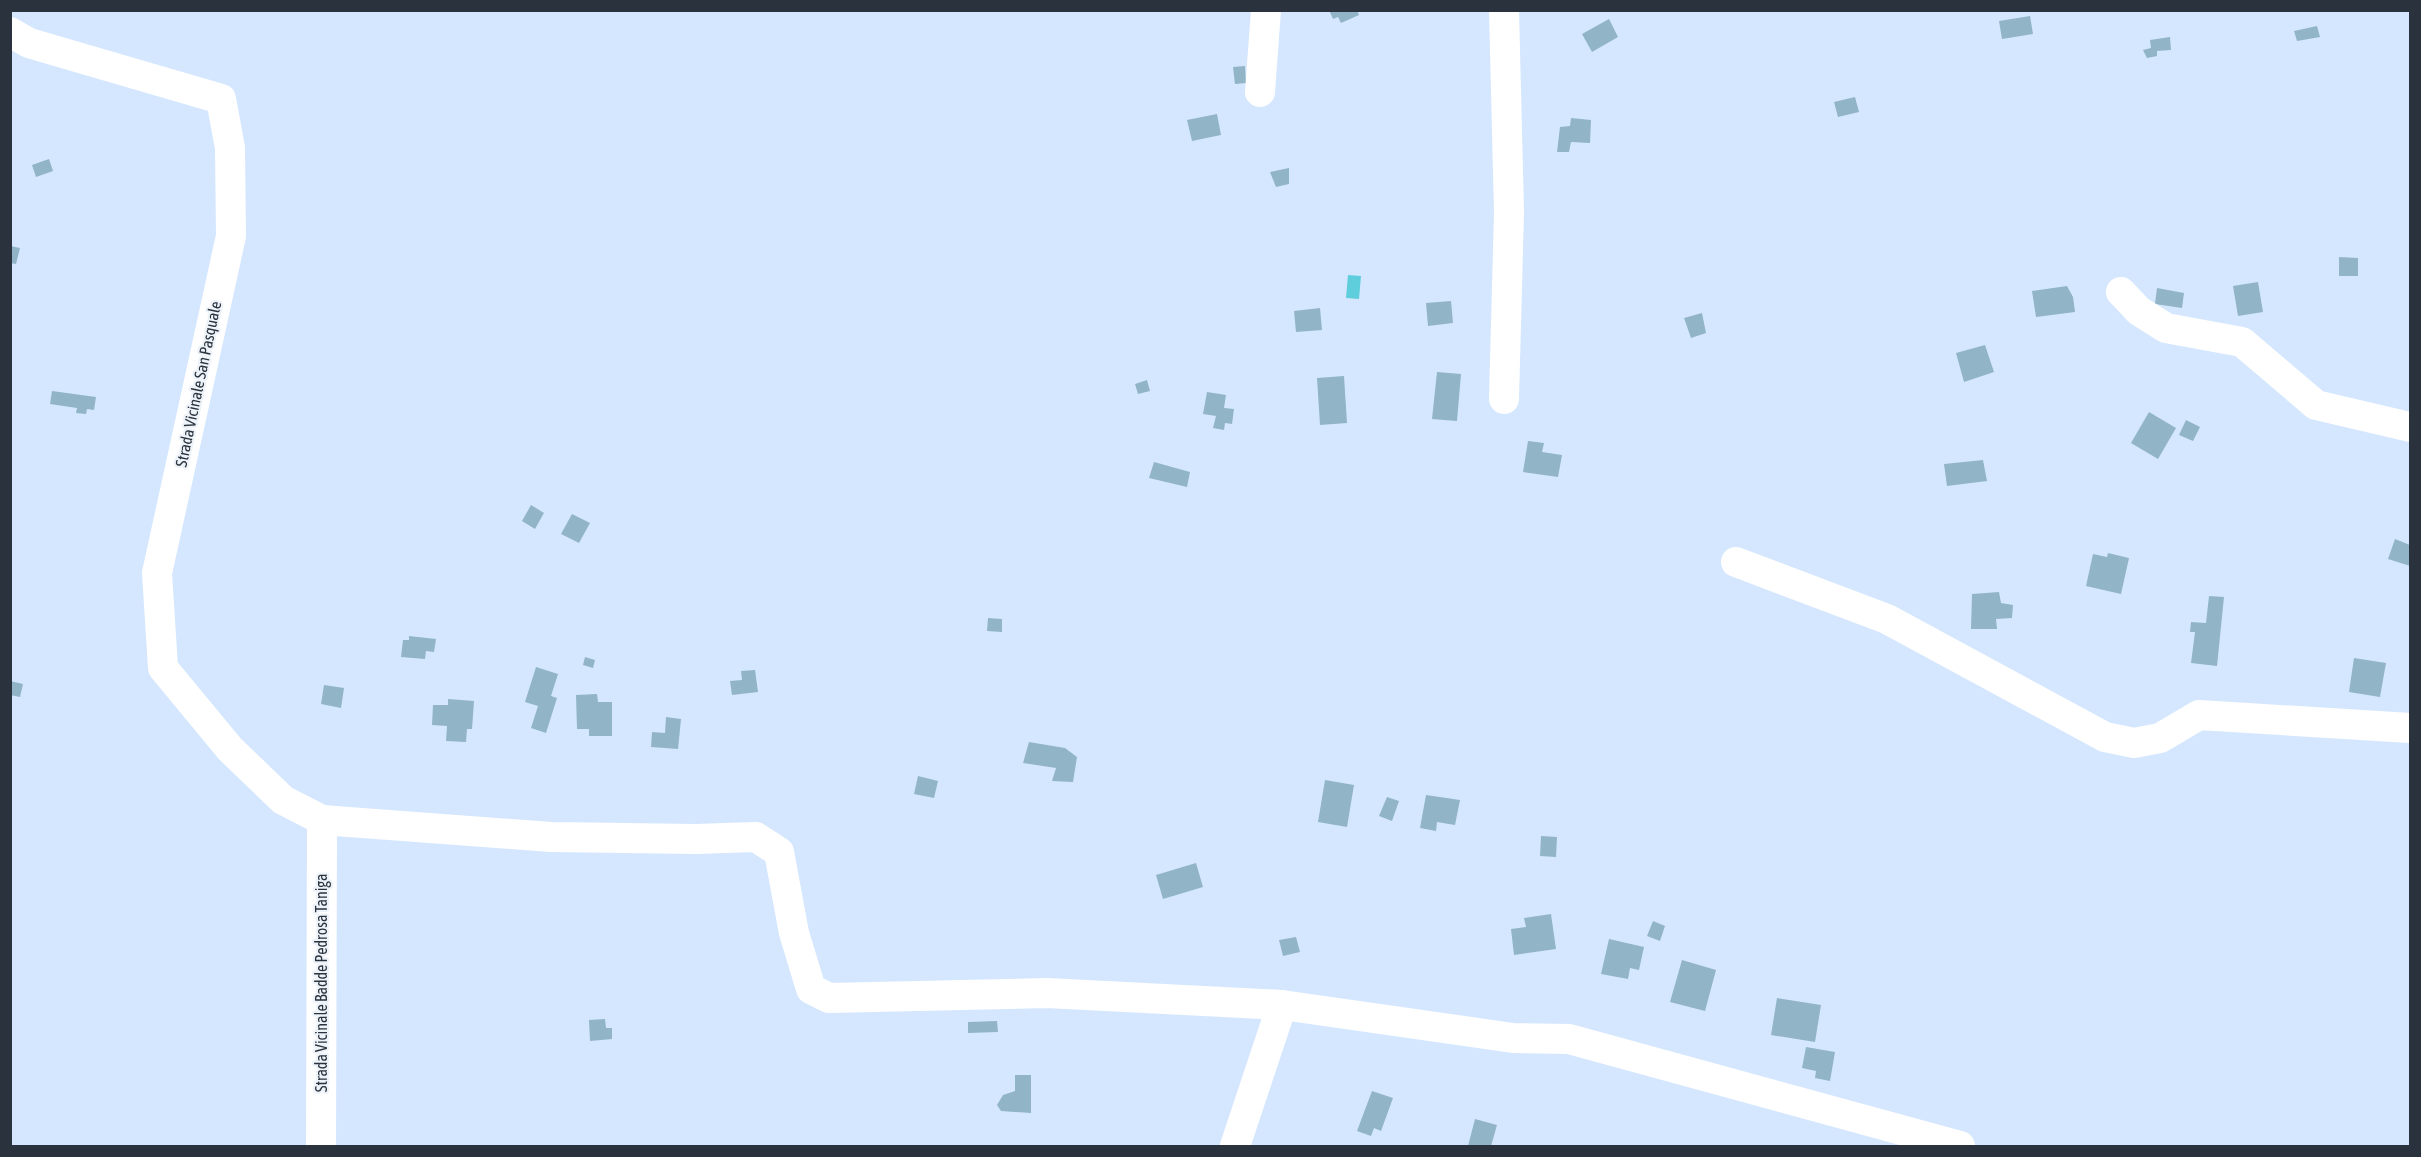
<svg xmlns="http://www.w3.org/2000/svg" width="2421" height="1157" font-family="'Asap Condensed',sans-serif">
<rect width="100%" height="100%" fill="#d5e7fe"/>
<polygon fill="#5ecedd" points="1348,275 1361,276 1359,299 1346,298"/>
<g fill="#91b4c7">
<polygon points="1329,10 1357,10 1359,15 1341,23 1338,17 1333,19"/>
<polygon points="2030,16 2033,34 2002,39 1999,21"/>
<polygon points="1609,19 1618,37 1592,52 1582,34"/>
<polygon points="2317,26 2320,37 2297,41 2294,31"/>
<polygon points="2170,37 2171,50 2157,51 2157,56 2147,58 2143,50 2151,48 2150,40"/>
<polygon points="1245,66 1246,83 1235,84 1233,67"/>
<polygon points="1855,97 1859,112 1838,117 1834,102"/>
<polygon points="1217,114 1221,135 1192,141 1187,120"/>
<polygon points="1571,118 1591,120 1590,143 1571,142 1569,152 1557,152 1560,127 1570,126"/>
<polygon points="49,159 53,171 36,177 32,165"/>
<polygon points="1289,168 1289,184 1276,187 1270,172"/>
<polygon points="10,246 20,248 16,264 10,263"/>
<polygon points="2339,257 2358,258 2358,276 2339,276"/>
<polygon points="2258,282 2263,312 2238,316 2233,286"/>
<polygon points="2067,286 2073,297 2075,312 2036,317 2032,291"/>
<polygon points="2157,288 2184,293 2182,308 2155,304"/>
<polygon points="1451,301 1453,323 1428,326 1426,303"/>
<polygon points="1320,308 1322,330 1296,332 1294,311"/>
<polygon points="1702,313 1706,333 1691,338 1684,318"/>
<polygon points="1985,345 1994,372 1964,382 1956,353"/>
<polygon points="1437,372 1461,374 1457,421 1432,419"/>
<polygon points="1344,376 1347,423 1320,425 1317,378"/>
<polygon points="1147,380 1150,391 1138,394 1135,384"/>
<polygon points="52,391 96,397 94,410 87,409 86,414 76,413 77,408 50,404"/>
<polygon points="1207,392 1226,395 1224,408 1234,409 1232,424 1225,423 1224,430 1213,428 1216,416 1203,414"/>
<polygon points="2149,412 2176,428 2158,459 2131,443"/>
<polygon points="2186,420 2200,427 2193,441 2179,435"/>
<polygon points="1528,441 1544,443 1542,452 1562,455 1558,477 1523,472"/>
<polygon points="1983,460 1987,481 1947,486 1944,464"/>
<polygon points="1154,462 1190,472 1187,487 1149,478"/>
<polygon points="531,505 544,513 535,529 522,521"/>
<polygon points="572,514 590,523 579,543 561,534"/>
<polygon points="2395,539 2410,545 2410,566 2388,559"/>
<polygon points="2108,553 2129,558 2121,594 2086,586 2093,554 2107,557"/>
<polygon points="1999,592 2001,603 2013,605 2012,618 1996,619 1997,629 1971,629 1972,594"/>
<polygon points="2209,596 2224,597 2217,666 2191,663 2195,632 2190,632 2191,622 2206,623"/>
<polygon points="988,618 1002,619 1002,632 987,631"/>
<polygon points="409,636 436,639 434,652 426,651 425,659 401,657 403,640 409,640"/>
<polygon points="585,657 595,660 593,668 583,665"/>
<polygon points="2354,658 2386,663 2380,697 2349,692"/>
<polygon points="536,667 558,674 551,696 557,698 546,733 531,728 538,706 525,702"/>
<polygon points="755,670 758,692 732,695 730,681 742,680 741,671"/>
<polygon points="10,681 23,684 20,697 10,695"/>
<polygon points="324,685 344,688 341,708 321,704"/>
<polygon points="597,694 598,702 612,702 612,736 589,736 589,729 577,729 576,695"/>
<polygon points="448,699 474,701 472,729 467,729 466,742 446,741 447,726 432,725 433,705 448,705"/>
<polygon points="666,717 681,719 678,749 651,747 652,732 665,733"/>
<polygon points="1029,742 1065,748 1077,757 1073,782 1052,781 1056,768 1023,763"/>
<polygon points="918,776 938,781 934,798 914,794"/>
<polygon points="1325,780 1354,785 1347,827 1318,822"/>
<polygon points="1426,795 1460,800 1455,825 1437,822 1436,831 1420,828"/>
<polygon points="1387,797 1399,801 1392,821 1379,816"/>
<polygon points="1541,836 1557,837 1556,857 1540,856"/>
<polygon points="1196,863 1203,887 1163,899 1156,875"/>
<polygon points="1551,914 1556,949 1514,955 1511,929 1526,927 1524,918"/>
<polygon points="1653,921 1665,926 1660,941 1647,936"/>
<polygon points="1296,937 1300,952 1283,956 1279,940"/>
<polygon points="1609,939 1644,947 1639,970 1630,968 1628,979 1601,974"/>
<polygon points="1682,960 1716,970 1705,1011 1670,1002"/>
<polygon points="1777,998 1821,1005 1815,1042 1771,1035"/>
<polygon points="605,1019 606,1028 612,1028 612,1039 590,1041 589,1020"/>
<polygon points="997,1021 998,1032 968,1033 968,1022"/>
<polygon points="1806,1047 1835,1052 1830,1081 1815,1078 1816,1071 1802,1068"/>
<polygon points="1015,1075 1031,1075 1031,1113 1001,1111 997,1105 1003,1095 1015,1091"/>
<polygon points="1372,1091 1393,1098 1381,1131 1374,1128 1371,1136 1357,1131"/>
<polygon points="1475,1119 1497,1125 1491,1146 1468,1146"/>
</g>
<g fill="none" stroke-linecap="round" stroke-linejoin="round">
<g stroke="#fff" stroke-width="30">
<polyline points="10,32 29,43 221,99 230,148 231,236 157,573 163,668 230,749 283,800 322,820 551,837 696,839 756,837 779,852 794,933 811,989 829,998 1047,993 1282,1005 1513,1038 1569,1039 1960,1146"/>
<polyline points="1260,92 1266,10"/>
<polyline points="2121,292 2139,311 2166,328 2242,342 2316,405 2410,427"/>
<polyline points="1504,399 1509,212 1504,10"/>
<polyline points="1736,562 1887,619 2105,737 2134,743 2160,738 2199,715 2410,728"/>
<polyline points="321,1146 322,820"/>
<polyline points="1235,1146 1282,1005"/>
</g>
</g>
<g text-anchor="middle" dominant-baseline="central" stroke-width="4.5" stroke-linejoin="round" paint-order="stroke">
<g font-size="16" fill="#2a323d" stroke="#eef3f9">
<text transform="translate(198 384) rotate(-78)">Strada Vicinale San Pasquale</text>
<text transform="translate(321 983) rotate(-90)">Strada Vicinale Badde Pedrosa Taniga</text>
</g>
</g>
<rect width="2421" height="1157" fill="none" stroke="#2a323d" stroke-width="24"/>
</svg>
